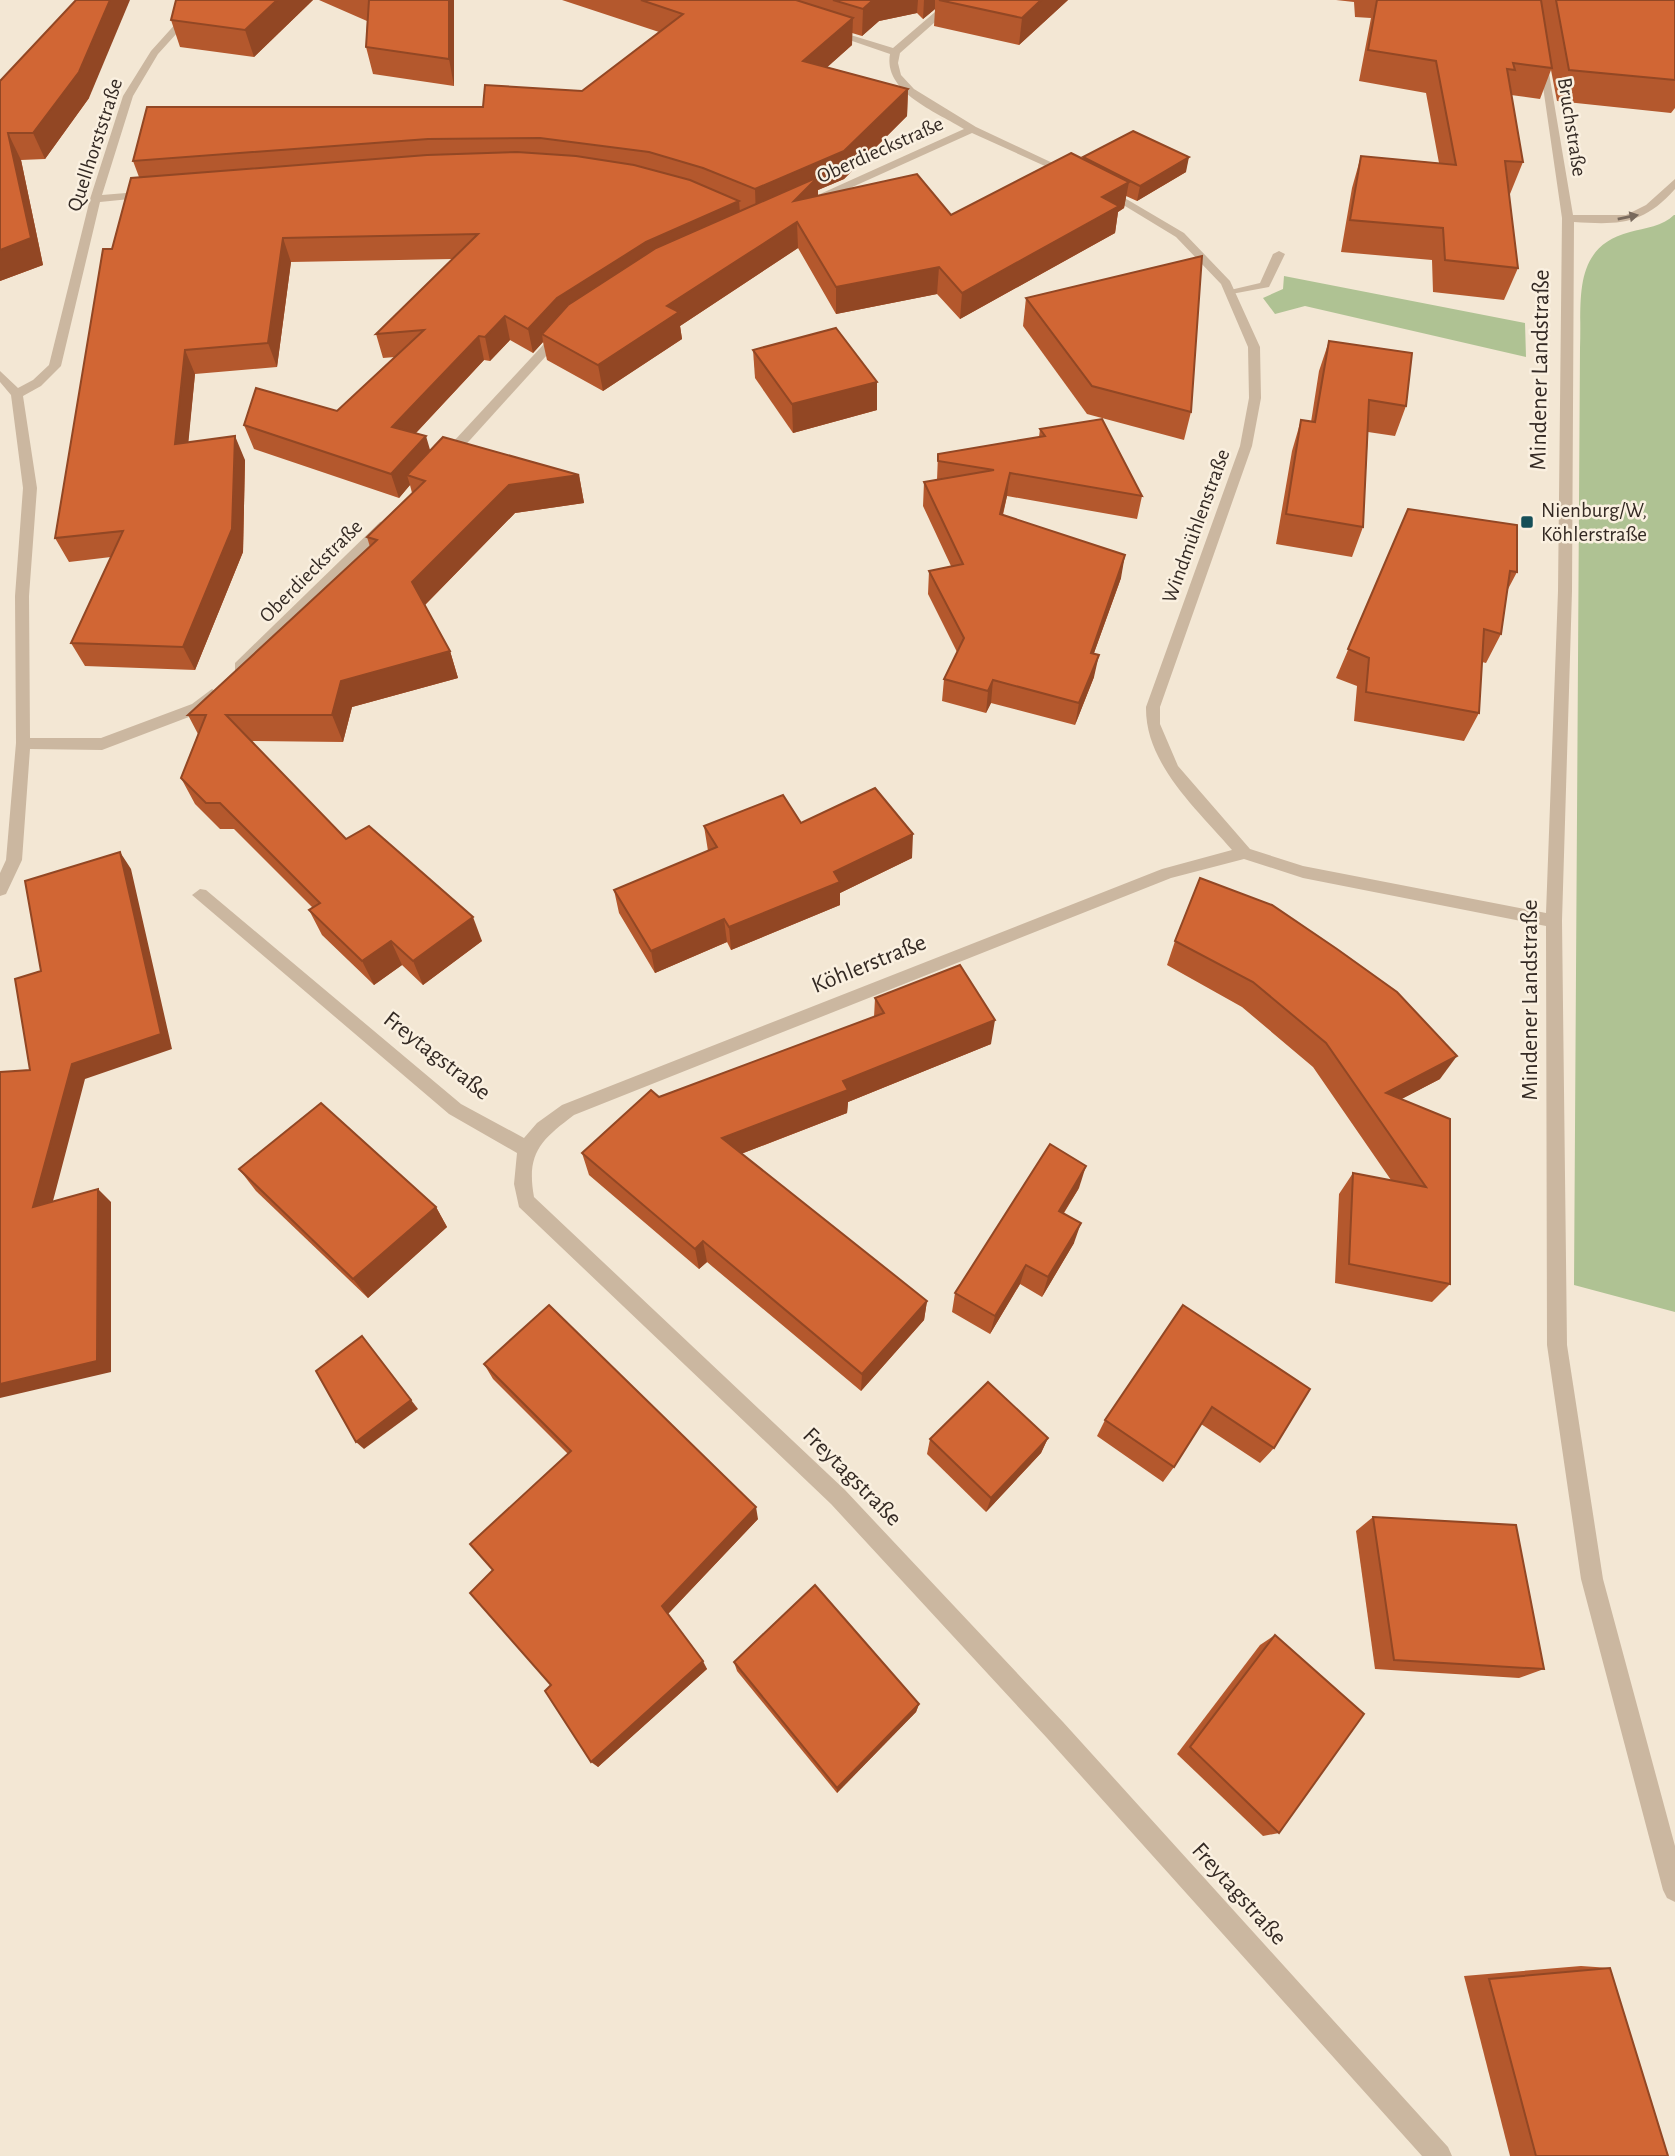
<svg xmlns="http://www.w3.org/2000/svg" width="1675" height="2156" font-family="'Alegreya Sans',sans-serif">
<rect width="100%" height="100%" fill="#f3e7d4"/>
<g fill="#afc293">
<path d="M1674 215H1675V1312L1574 1285 1580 348C1582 301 1571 247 1630 232 1645 228 1663 226 1674 215Z"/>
<polygon points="1284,276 1525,323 1526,357 1305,306 1275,314 1263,298 1283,289"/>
</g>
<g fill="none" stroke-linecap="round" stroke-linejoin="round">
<polygon fill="#cbb7a0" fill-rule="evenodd" points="1279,251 1285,254 1269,287 1226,295 1226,291 1260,283 1273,254"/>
<g fill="#cbb7a0" fill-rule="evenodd">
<polygon points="197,0 207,0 158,54 133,96 102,195 150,191 155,194 150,197 100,202 61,366 41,386 23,396 37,488 29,596 30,738 101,738 192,704 212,689 219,694 202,712 102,750 30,749 22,860 6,894 0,896 0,873 6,860 16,743 15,596 23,488 11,395 0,382 0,371 18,388 33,380 49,365 90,199 123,96 151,51"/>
<path d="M949 0H960L900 53 898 63 901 75 914 89 976 127 1076 174 1067 176 972 133 817 203H809V199L964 129C937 112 883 92 890 54L826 32 831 29 893 48Z"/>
<path d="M1539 59 1547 61 1573 215H1626L1646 205 1675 179V189C1643 225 1619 225 1574 222L1572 591 1562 921 1567 1345 1603 1579 1675 1846V1902L1667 1898 1663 1890 1581 1579 1547 1345 1546 926 1303 878 1244 859 1171 878 574 1115C541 1140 526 1153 534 1197L845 1490 1063 1722 1448 2147 1452 2156H1422L1047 1738 831 1504 519 1207 514 1184 517 1153 449 1114 192 895 200 889 206 890 461 1104 524 1138 537 1123 562 1105 1162 869 1232 850C1197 809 1145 764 1146 707L1240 446 1249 398 1248 347 1221 284 1176 237 1102 192V188L1106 187 1184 233 1230 281 1260 347 1261 398 1252 446 1160 707V724L1178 766 1250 849 1303 866 1546 913 1558 591 1562 218Z"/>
<polygon points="556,331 566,334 451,461 441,461 441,455"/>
<polygon points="385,521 392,525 390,528 245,671 235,671 235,663 380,522"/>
</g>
</g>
<g fill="#b4582d">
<polygon points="313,0 254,57 180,47 171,20"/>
<polygon points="319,0 454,0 454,86 373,74 366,47 367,21"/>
<polygon points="562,0 1068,0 1019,45 934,26 935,9 923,19 917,13 879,21 862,36 852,33 852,45 827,67 908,89 907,116 844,179 818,190 818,195 951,215 1083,159 1083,157 1186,172 1137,201 1126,196 1124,208 1118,212 1115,233 960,319 937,294 836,314 798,248 680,326 682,339 603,391 547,360 543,342 533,353 510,340 490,361 484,360 416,433 430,451 579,475 584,503 515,513 425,605 450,651 458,678 352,707 343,742 251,741 346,839 482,941 423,985 402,965 374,985 322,935 309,910 313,908 234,829 220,829 195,804 181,778 198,734 188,715 370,547 367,537 412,493 410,485 399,498 254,449 244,425 337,411 395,357 383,358 376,334 453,259 291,262 277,367 195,374 188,442 245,460 243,552 195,670 85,666 71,643 111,557 69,562 55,538 139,177 133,161 483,107 582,91 659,32"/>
<polygon points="1336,0 1675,0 1675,108 1671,113 1557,101 1551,70 1540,99 1511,95 1523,162 1510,194 1509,194 1518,268 1504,300 1433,292 1432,260 1341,252 1352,188 1361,156 1439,163 1426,93 1359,81 1371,18 1355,17 1354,2"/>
<polygon points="0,81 89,98 45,159 21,160 43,265 0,281"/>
<polygon points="1026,298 1191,412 1184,440 1087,414 1023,326"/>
<polygon points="1329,341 1406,406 1395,436 1368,432 1363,527 1352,557 1276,544 1292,451 1301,420 1311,422 1319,371"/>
<polygon points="753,350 877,382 877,410 793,433 755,378"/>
<polygon points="1040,429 1142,496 1137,519 1007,496 1003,515 1121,578 1094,653 1094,677 1075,725 991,703 986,713 942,701 944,679 957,652 928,594 929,571 951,566 923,506 924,482 937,480 938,454 1039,437"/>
<polygon points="1408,509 1517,572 1507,591 1501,634 1486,663 1482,662 1479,713 1464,741 1354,721 1357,686 1336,678"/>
<polygon points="801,823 912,858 840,893 840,905 731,950 727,942 655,973 619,913 614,890 708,851 704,826"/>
<polygon points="1175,941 1440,1079 1401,1099 1450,1119 1450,1284 1432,1302 1335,1283 1339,1194 1353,1173 1391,1180 1313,1067 1242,1007 1167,965"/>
<polygon points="875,998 991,1044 848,1102 847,1113 741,1154 927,1301 924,1320 861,1391 707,1262 699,1269 589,1175 582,1153 659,1097 874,1017"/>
<polygon points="239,1169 436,1207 447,1227 368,1298 256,1191"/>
<polygon points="1079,1188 1064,1213 1074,1243 1042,1297 1020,1284 990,1334 952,1312 955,1293"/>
<polygon points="1183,1305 1274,1448 1260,1463 1201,1424 1174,1467 1163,1482 1097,1436 1105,1420"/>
<polygon points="484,1364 758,1519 668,1614 707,1669 598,1767 551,1685 493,1570 568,1454 493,1379"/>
<polygon points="1048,1438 1041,1453 986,1512 927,1454 930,1439"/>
<polygon points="1373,1517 1544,1669 1519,1678 1375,1669 1356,1531"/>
<polygon points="1275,1635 1279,1833 1263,1836 1177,1754 1260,1645"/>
<polygon points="734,1662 919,1704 916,1712 837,1793 737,1671"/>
<polygon points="1581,1966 1610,1968 1668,2156 1510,2156 1464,1976"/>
</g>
<g fill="#924724">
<polygon points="110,0 130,0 89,98 45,159 33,133"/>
<polygon points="277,0 313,0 254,57 245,30"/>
<polygon points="449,0 454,0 454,86 449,59"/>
<polygon points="873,0 918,0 917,13 879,21 862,36 863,9"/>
<polygon points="924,0 935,0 935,9 923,19"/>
<polygon points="1041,0 1068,0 1019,45 1022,18"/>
<polygon points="853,18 852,45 804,88 803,61"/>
<polygon points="908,89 907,116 844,179 818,190 818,204 797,222 798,248 680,326 682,339 603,391 598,365 667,306 756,217 755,189"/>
<polygon points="8,133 21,160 43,265 0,281 0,250"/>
<polygon points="1189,157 1186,172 1137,201 1140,186"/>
<polygon points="1129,182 1124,208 1118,212 1115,233 960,319 962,293 1102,197"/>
<polygon points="739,201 741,225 542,334 543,342 533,353 528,329 557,298 646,242"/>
<polygon points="283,238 291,262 277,367 268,343"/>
<polygon points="939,267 937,294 836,314 836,287"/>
<polygon points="505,316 510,340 490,361 485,337"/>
<polygon points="479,336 484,360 399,451 392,427"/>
<polygon points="185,350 195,374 186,467 175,444"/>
<polygon points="877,382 877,410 793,433 792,404"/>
<polygon points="235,436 245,460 243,552 195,670 183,647"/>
<polygon points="426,436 433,460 407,475 410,485 399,498 391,474"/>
<polygon points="1010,473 1007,496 997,537 1000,514"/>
<polygon points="579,475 584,503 515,513 421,609 412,582 509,485"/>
<polygon points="1125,555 1121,578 1086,675 1091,653"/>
<polygon points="450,651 458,678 352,707 343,742 332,715 341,681"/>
<polygon points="1099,655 1094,677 1075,725 1079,703"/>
<polygon points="993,680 991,703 986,713 988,691"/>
<polygon points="913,834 912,858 840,893 840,905 731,950 729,927 834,872"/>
<polygon points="120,852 131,869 172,1049 85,1079 48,1220 33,1207"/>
<polygon points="473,917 482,941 423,985 413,961"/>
<polygon points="724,919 727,942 655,973 651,951"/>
<polygon points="391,941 402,965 374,985 362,961"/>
<polygon points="995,1020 991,1044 848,1102 847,1113 725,1160 722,1138 843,1081"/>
<polygon points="1457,1056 1440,1079 1375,1113 1386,1093"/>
<polygon points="1086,1166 1079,1188 1052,1231 1059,1211"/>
<polygon points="98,1189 111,1202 111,1372 0,1398 0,1384"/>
<polygon points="436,1207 447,1227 368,1298 353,1279"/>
<polygon points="1081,1223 1074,1243 1042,1297 1048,1277"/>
<polygon points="703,1241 707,1262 699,1269 695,1249"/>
<polygon points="1026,1265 1020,1284 990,1334 995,1316"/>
<polygon points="927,1301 924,1320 861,1391 862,1374"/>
<polygon points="369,1345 418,1409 364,1449 356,1442"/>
<polygon points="1048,1438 1041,1453 986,1512 991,1498"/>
<polygon points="756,1507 758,1519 667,1615 662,1606"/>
<polygon points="703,1661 707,1669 598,1767 591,1762"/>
<polygon points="919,1704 916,1712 837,1793 837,1788"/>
</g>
<g fill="#d16634" stroke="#924724" stroke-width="2">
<polygon points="76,0 110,0 79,72 33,133 8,133 31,238 0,250 0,81"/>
<polygon points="176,0 277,0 245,30 171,20"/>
<polygon points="369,0 449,0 449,59 366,47"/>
<polygon points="641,0 796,0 853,18 803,61 908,89 844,151 755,189 703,168 649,152 540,138 428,139 133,161 147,107 483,107 485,85 582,91 683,14"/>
<polygon points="833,0 873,0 863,9"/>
<polygon points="939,0 1041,0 1022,18"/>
<polygon points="1377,0 1541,0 1552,68 1513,63 1515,70 1507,69 1523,162 1505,161 1518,268 1445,260 1443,228 1350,220 1361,156 1456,165 1436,61 1368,50"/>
<polygon points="1556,0 1675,0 1675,80 1569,70"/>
<polygon points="1133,131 1189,157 1140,186 1083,157"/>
<polygon points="517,152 576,156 634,165 690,180 739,201 646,242 557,298 528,329 505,316 485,337 479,336 392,427 426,436 391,474 244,425 256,388 337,411 424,330 376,334 478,234 283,238 268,343 185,350 175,444 235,436 232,529 183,647 71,643 123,531 55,538 103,249 112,249 131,178 427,155"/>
<polygon points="1071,153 1129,182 1102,197 1119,206 962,293 939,267 836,287 797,222 667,306 679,312 598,365 542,334 568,305 656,248 818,177 794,201 917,174 951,215"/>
<polygon points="1202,256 1191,412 1092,386 1026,298"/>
<polygon points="836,328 877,382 792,404 753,350"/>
<polygon points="1329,341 1412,353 1406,406 1369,400 1363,527 1286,514 1301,420 1315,422"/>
<polygon points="1102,419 1142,496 1010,473 1000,514 1125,555 1091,653 1099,655 1079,703 993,680 988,691 944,679 964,638 929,571 963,564 924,482 994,470 938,461 938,454 1045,436 1040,429"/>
<polygon points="443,437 579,475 509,485 412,582 450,651 341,681 332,715 226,715 346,839 369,826 473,917 413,961 391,941 362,961 309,910 320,903 220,803 206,803 181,778 206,715 188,715 377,540 367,537 425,481 407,475"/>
<polygon points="1408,509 1517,525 1517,572 1510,571 1501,634 1484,629 1479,713 1366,692 1369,658 1348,649"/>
<polygon points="875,788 913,834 834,872 840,882 729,927 724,919 651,951 614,890 717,847 704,826 783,795 801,823"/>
<polygon points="120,852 161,1034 72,1064 33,1207 98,1189 97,1361 0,1384 0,1072 30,1070 15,979 41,971 25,881"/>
<polygon points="1200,878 1272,905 1337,949 1397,992 1457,1056 1386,1093 1450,1119 1450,1284 1349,1264 1353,1173 1426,1187 1326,1043 1253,982 1175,941"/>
<polygon points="960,965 995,1020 843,1081 848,1090 722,1138 927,1301 862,1374 703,1241 695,1249 582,1153 651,1090 659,1097 884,1013 875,998"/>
<polygon points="321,1103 436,1207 353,1279 239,1169"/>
<polygon points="1050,1144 1086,1166 1059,1211 1081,1223 1048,1277 1026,1265 995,1316 955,1293"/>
<polygon points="549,1305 756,1507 662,1606 703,1661 591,1762 545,1691 551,1685 470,1593 493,1570 470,1544 571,1451 484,1364"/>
<polygon points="1183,1305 1310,1389 1274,1448 1212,1407 1174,1467 1105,1420"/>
<polygon points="362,1336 411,1400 356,1442 316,1371"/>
<polygon points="988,1382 1048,1438 991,1498 930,1439"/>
<polygon points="1373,1517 1516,1525 1544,1669 1394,1660"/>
<polygon points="815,1585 919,1704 837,1788 734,1662"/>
<polygon points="1275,1635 1364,1714 1279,1833 1190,1747"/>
<polygon points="1610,1968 1668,2156 1536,2156 1489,1979"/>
</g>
<defs><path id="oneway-solid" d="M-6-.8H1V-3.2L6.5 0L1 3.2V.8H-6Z" transform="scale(1.75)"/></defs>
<use fill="#78695c" href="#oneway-solid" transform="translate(1628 217) rotate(-11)"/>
<rect fill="#164f58" stroke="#faf0e0" stroke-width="2.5" x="1520" y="515" width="14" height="14" rx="3.5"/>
<g text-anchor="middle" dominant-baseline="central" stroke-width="5" stroke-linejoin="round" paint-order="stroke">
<g font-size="21" fill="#342a24" stroke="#faf0e0">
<text transform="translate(1572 127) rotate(81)">Bruchstraße</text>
<text transform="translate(95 145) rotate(-72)">Quellhorststraße</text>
<text transform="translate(880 150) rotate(-24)">Oberdieckstraße</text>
<text transform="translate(1196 526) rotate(-70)">Windmühlenstraße</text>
<text transform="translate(311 571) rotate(-45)">Oberdieckstraße</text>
</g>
<g font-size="21" fill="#342a24" stroke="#faf0e0" text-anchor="start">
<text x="1541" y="510">Nienburg/W,<tspan x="1541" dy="24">Köhlerstraße</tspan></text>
</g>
<g font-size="24" fill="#342a24" stroke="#faf0e0">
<text transform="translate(1540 370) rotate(-89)">Mindener Landstraße</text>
<text transform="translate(869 964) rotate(-22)">Köhlerstraße</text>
<text transform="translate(1530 1000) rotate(-90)">Mindener Landstraße</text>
<text transform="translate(437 1056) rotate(38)">Freytagstraße</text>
<text transform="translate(852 1477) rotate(45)">Freytagstraße</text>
<text transform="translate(1239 1894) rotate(48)">Freytagstraße</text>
</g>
</g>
</svg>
